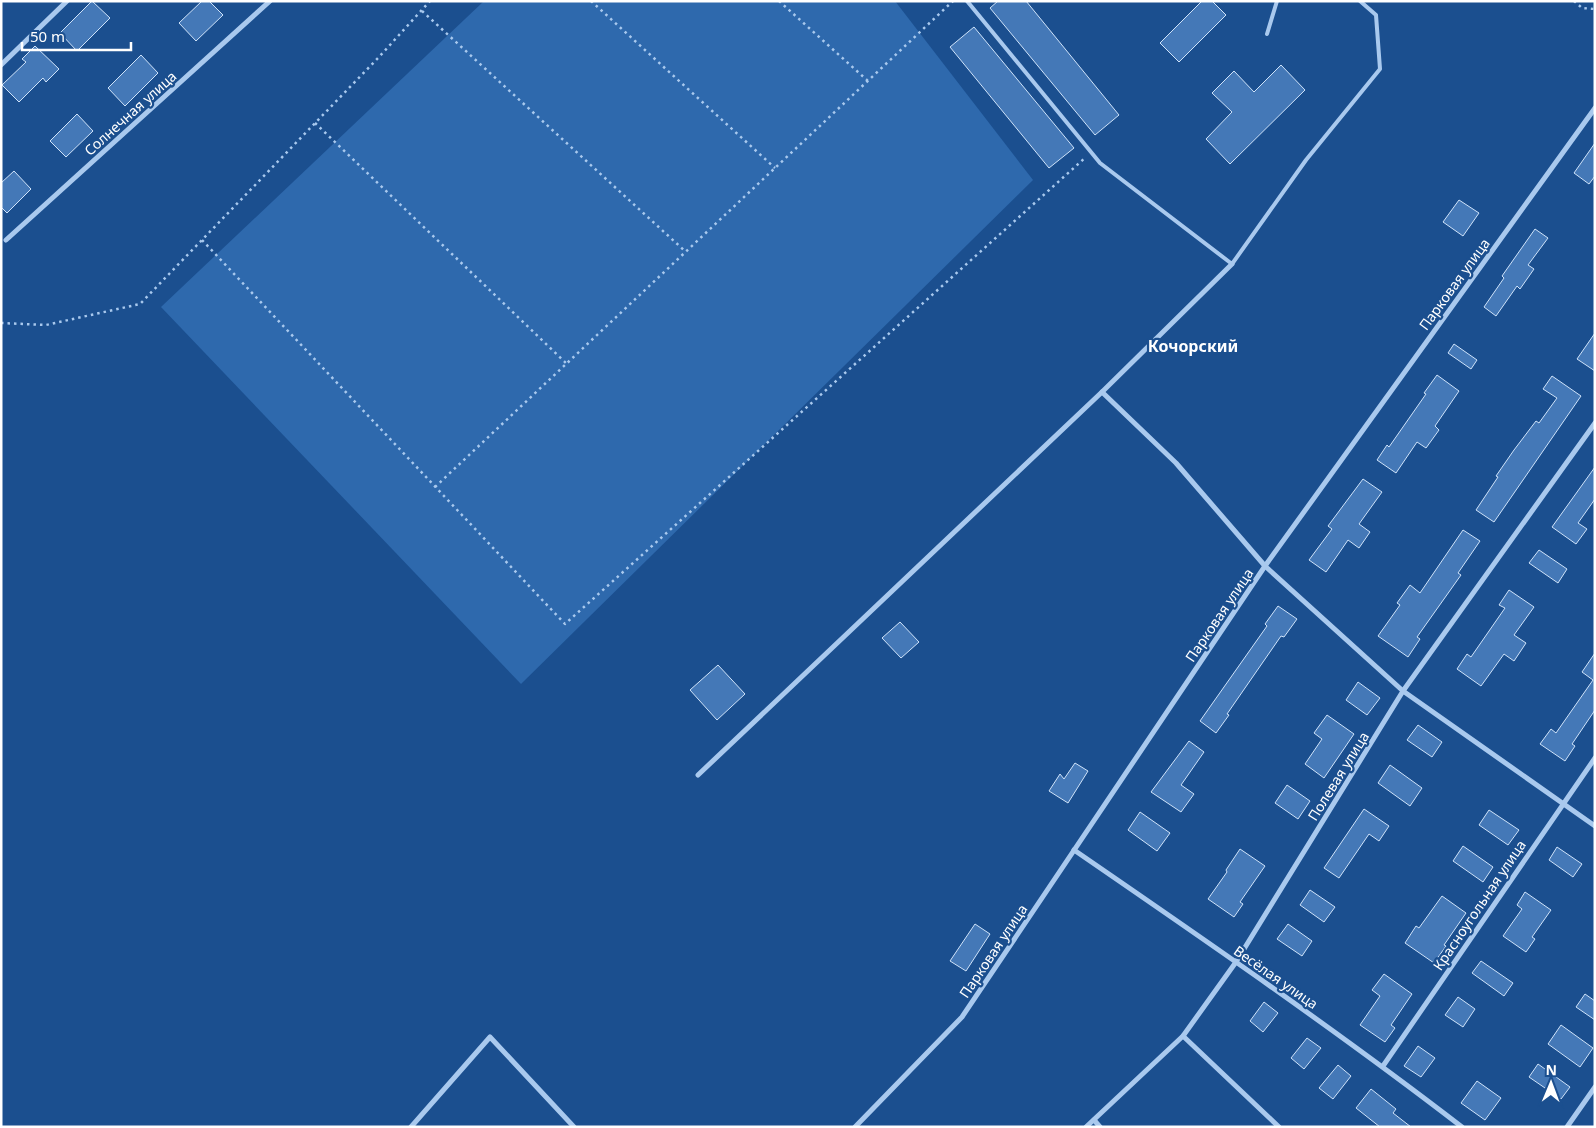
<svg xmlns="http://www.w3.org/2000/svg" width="1596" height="1128" font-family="'Noto Sans',sans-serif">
<rect width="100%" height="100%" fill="#1b4f8f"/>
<polygon fill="#2e69ad" points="484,1 895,1 1033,180 521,684 161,307"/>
<g fill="#4478b7" stroke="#cfe3fa">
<polygon points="92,1 110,18 77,51 60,33"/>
<polygon points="202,1 209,1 223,15 196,41 179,23"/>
<polygon points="998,1 1026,1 1119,115 1095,135 990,8"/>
<polygon points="1202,1 1212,1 1226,15 1179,62 1160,43"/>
<polygon points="974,27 1074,148 1049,168 950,47"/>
<polygon points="35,46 59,69 46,82 43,78 19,102 2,85 26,62 22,59"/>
<polygon points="141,55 158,73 125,106 108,88"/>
<polygon points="1281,65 1305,90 1230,164 1206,139 1232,112 1212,93 1234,71 1254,92"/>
<polygon points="77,114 93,131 66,157 50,141"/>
<polygon points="1595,143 1595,176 1589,184 1574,173"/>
<polygon points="14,171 31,189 7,213 1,207 1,183"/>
<polygon points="1459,200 1479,213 1463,236 1443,222"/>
<polygon points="1535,229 1548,238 1528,265 1534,269 1520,289 1517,286 1496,316 1484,307 1504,278 1502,276"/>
<polygon points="1595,333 1595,371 1577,359"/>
<polygon points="1454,344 1477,360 1471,369 1448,353"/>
<polygon points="1437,375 1459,391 1435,426 1439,430 1426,448 1417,442 1396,473 1377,460 1387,445 1389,447 1426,394 1424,393"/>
<polygon points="1552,376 1581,396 1494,522 1476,510 1498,477 1496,476 1514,450 1536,421 1539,423 1557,398 1543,389"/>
<polygon points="1595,467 1595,499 1578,523 1587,529 1576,544 1552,527"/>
<polygon points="1363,479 1382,492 1359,524 1370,532 1359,548 1348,540 1326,572 1309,560 1332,529 1328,526"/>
<polygon points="1463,530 1480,541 1458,573 1461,575 1417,637 1420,639 1408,657 1378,636 1400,605 1397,603 1410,585 1420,593"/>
<polygon points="1539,550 1567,569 1558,583 1529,563"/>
<polygon points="1509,590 1534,607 1514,635 1526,643 1514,661 1504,654 1481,686 1457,669 1467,654 1471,657 1505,608 1499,605"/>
<polygon points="1278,606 1297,619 1284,637 1281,636 1227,714 1229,715 1216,733 1200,721 1267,626 1265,624"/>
<polygon points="900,622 919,642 901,658 882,638"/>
<polygon points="1595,653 1595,710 1572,744 1575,746 1565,761 1540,744 1551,729 1556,733 1593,680 1582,672"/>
<polygon points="718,665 745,694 717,720 690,690"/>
<polygon points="1358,682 1380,698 1367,715 1346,700"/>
<polygon points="1327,715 1354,734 1324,778 1305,764 1322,739 1314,733"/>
<polygon points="1418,725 1442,742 1432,757 1407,740"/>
<polygon points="1189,741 1204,752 1181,785 1194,794 1181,812 1151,792"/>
<polygon points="1075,763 1088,771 1068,803 1049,791 1060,774 1064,779"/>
<polygon points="1390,765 1422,788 1410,806 1378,783"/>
<polygon points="1287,785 1310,801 1298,819 1275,803"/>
<polygon points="1364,809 1389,826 1379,841 1369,834 1339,878 1324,868"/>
<polygon points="1489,810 1519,830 1508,845 1479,825"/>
<polygon points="1140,812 1170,833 1157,851 1128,830"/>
<polygon points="1463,846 1493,867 1483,882 1453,861"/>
<polygon points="1557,847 1582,864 1573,877 1549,860"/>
<polygon points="1240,849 1265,866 1240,902 1243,904 1234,917 1208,899 1227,872 1226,870"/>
<polygon points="1310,890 1335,907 1324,922 1300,905"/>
<polygon points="1525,892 1551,910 1532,937 1535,939 1526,952 1503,936 1522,909 1517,905"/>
<polygon points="1442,896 1466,913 1444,945 1446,946 1434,963 1405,943 1416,926 1419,928"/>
<polygon points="975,924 990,934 966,971 950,961"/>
<polygon points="1288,924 1312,941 1302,956 1277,939"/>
<polygon points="1481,961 1513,983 1504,996 1472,973"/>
<polygon points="1384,974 1412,994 1391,1025 1395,1028 1385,1042 1360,1025 1380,996 1372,990"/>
<polygon points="1585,994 1595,1001 1595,1020 1576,1007"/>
<polygon points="1458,997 1475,1009 1463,1027 1445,1015"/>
<polygon points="1264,1002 1278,1013 1263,1032 1250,1021"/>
<polygon points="1561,1025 1593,1048 1580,1067 1548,1044"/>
<polygon points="1307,1038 1321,1048 1304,1069 1291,1058"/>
<polygon points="1418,1046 1435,1058 1421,1077 1404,1066"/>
<polygon points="1538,1064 1570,1087 1561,1099 1529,1077"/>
<polygon points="1338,1065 1351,1076 1333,1099 1319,1088"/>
<polygon points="1477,1081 1501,1098 1485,1120 1461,1103"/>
<polygon points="1371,1089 1396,1109 1393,1113 1411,1127 1380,1127 1356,1108"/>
</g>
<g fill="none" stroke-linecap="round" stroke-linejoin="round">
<g stroke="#a9c9ee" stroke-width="2.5" stroke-dasharray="2.5 4" stroke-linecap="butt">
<polyline points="591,1 775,168"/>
<polyline points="779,1 868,81"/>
<polyline points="1574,1 1582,8 1595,9"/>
<polyline points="422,11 686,252"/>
<polyline points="315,123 567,364"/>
<polyline points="202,240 565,624 1086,157"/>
<polyline points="1,323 46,325 140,304 379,57 430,1"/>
<polyline points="435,487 953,1"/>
</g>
<g stroke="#a9c9ee" stroke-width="4">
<polyline points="967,1 1100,163 1232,264 1306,160 1380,69 1376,15 1360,1"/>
<polyline points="1267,34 1277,1"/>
</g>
<g stroke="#a9c9ee" stroke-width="5">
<polyline points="1,65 67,1"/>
<polyline points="6,240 270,1"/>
<polyline points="1102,392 1176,463 1265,566 1403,691 1595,826"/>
<polyline points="698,775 1102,392 1232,264"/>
<path d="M1074 850C1205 940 1336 1030 1462 1127"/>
<polyline points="1183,1036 1279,1127"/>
<polyline points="1383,1066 1595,758"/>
<polyline points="1094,1120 1100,1127"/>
<polyline points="411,1127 490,1037 574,1127"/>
<polyline points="855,1127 962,1017 1265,566 1595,108"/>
<polyline points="1086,1127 1183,1036 1236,962 1403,691 1595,423"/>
<polyline points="1567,1127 1595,1087"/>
</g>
</g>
<g text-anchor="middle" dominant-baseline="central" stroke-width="4.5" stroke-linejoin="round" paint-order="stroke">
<g font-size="14" fill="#fff" stroke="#1b4f8f">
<text transform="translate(130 113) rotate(-42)">Солнечная улица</text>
<text transform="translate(1454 284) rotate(-54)">Парковая улица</text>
<text transform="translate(1219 615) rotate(-56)">Парковая улица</text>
<text transform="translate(1338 776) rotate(-58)">Полевая улица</text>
<text transform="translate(1479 905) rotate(-56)">Красноугольная улица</text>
<text transform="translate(993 951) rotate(-56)">Парковая улица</text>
<text transform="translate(1276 977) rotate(35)">Весёлая улица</text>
</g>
<g font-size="16" font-weight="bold" fill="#fff" stroke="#1b4f8f">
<text x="1193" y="346">Кочорский</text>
</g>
</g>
<rect width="1596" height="1128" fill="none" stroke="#ffffff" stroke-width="5"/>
<g transform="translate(1551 1083) rotate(1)" stroke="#1b4f8f" stroke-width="4" paint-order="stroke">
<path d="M0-4L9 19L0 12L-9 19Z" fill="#ffffff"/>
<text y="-8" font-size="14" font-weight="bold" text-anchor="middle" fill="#ffffff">N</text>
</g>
<path d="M22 42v8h109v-8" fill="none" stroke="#ffffff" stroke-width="2.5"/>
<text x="30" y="42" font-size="15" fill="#ffffff" stroke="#1b4f8f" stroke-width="4" paint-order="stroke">50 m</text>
</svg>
